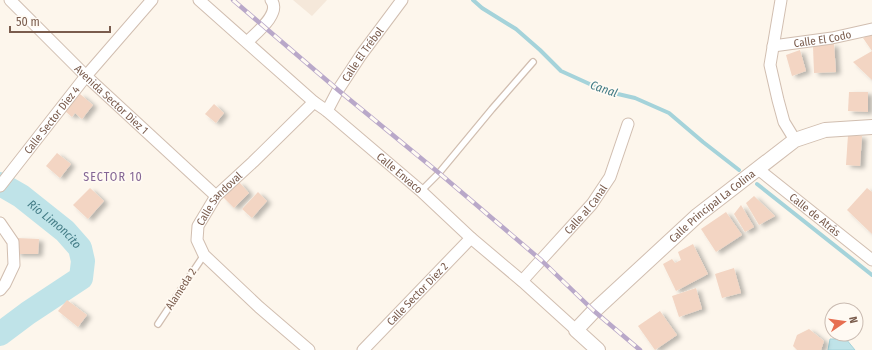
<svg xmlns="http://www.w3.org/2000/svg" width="872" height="350" font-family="'Fira Sans Condensed',sans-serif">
<defs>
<filter id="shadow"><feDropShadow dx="4.5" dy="2.5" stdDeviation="2" flood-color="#0004"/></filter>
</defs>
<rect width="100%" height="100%" fill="#fdf6ec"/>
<polygon fill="#f5e8da" points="293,0 327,0 312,16"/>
<polygon fill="#bfe3e8" stroke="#a5d3da" points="830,339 846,339 855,350 828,350"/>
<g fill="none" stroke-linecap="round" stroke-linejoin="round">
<g stroke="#a5d3da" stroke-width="4">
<polyline points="473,0 482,8 516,29 540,50 561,71 605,91 635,98 669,113 703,142 739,170"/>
<polyline points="757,184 872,275"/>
</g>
<path stroke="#bfe3e8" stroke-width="24" id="s1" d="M0 184 21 196 65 231 80 248 83 261 81 278 28 313 0 334"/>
</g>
<g fill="#f3d5c3" filter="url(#shadow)">
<polygon points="872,34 872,80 853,62 872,51 863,38"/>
<polygon points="834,44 836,72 814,73 813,46"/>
<polygon points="800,50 806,71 792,76 786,55"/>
<polygon points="849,92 868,92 868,112 848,111"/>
<polygon points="80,94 93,105 82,119 75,113 72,117 65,111"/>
<polygon points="214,104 224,113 216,123 205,114"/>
<polygon points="848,135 862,136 860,166 846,165"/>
<polygon points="57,153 71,164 60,178 46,166"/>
<polygon points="239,182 249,193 234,208 223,197"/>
<polygon points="90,188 104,201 88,219 73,205"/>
<polygon points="867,188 872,192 872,234 847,210"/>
<polygon points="258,192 267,201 252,218 242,209"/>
<polygon points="754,196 775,216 759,225 746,203"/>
<polygon points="741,205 754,227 745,232 734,214"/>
<polygon points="726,212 742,235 716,252 701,229"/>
<polygon points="16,238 39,239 38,254 16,254"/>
<polygon points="693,244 708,274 676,291 663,264 672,259 675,263 681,260 678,252"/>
<polygon points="734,268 741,293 722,298 715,274"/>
<polygon points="696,288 702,309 679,317 672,296"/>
<polygon points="67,300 87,315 78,327 58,311"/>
<polygon points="660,311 677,335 655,350 638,326"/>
<polygon points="809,329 824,341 821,350 797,350 793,346 797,335"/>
</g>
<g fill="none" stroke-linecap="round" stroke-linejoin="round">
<g stroke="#d1beb0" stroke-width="8">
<g id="service">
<polyline points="421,191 439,173 492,109 533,62"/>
<polyline points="158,324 204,255"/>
</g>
</g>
<g stroke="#d1beb0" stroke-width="13">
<g id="minor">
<path id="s2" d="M10 0 86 76 216 196"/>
<path id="s3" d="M199 0 314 102 327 111 421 191 471 238 522 281 576 330"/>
<polyline points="781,0 770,65 778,100 784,122 795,140"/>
<path d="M247 42C256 33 282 13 271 0"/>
<path id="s4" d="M773 46 832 38 872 29"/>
<path id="s5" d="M327 111 338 90 361 55 402 0"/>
<path id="s6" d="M758 169 872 260"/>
<path id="s7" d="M0 186 86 76 152 0"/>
<polyline points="0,223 13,242 14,265 5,284 0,290"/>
<path id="s8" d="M522 281 541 260 592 204 610 177 628 124"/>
<path id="s9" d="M309 350 259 307 204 255 197 240 198 226 216 196 253 162 314 102"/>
<path id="s10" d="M363 350 471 238"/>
</g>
</g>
<g stroke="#d1beb0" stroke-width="16">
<g id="tertiary">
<path id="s11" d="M598 350 576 330 594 311 698 215 795 140 825 130 872 127"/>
</g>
</g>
<use href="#service" stroke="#fff" stroke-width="5.5"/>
<use href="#minor" stroke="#fff" stroke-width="11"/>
<use href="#tertiary" stroke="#fff" stroke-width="14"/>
<g stroke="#b9a8c9" stroke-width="4.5">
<polyline id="rail" points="233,0 338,90 439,173 541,260 594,311 640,350"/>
</g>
<use href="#rail" stroke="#fffaf3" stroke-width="3" stroke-dasharray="9" stroke-linecap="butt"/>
</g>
<g text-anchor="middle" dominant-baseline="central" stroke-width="3.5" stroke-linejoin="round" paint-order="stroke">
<g font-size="11" fill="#7a5c4d" stroke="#fffaf3">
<text stroke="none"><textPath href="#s4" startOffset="50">Calle El Codo</textPath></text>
<text stroke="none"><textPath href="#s5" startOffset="67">Calle El Trébol</textPath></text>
<text stroke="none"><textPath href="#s2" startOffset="142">Avenida Sector Diez 1</textPath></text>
<text stroke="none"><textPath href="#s7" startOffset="84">Calle Sector Diez 4</textPath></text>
<text stroke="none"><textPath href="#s3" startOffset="265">Calle Envaco</textPath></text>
<text stroke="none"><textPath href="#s9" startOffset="207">Calle Sandoval</textPath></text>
<text stroke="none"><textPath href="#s11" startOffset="214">Calle Principal La Colina</textPath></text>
<text stroke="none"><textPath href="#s8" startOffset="96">Calle al Canal</textPath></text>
<text stroke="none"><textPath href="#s6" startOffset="73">Calle de Atrás</textPath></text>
<text transform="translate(181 289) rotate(-57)">Alameda 2</text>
<text stroke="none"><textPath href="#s10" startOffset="78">Calle Sector Diez 2</textPath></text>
</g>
<g font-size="12" font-style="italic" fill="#437c86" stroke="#fffaf3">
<text transform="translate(604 89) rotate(19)">Canal</text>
<text stroke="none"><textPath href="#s1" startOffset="68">Río Limoncito</textPath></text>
</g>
<g font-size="12" letter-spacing="1" fill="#846695" stroke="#fffaf3">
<text x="113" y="177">SECTOR 10</text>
</g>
</g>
<g transform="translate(844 322) rotate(77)"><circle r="19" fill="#fffaf3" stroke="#cabbb1"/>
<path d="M0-3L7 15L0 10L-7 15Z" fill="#e76f51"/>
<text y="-6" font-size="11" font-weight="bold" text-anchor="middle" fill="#7a5c4d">N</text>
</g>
<path d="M10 26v6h100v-6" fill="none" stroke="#7a5c4d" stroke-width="2"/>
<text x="16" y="26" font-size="12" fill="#7a5c4d" stroke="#fffaf3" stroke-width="3" paint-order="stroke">50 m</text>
</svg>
